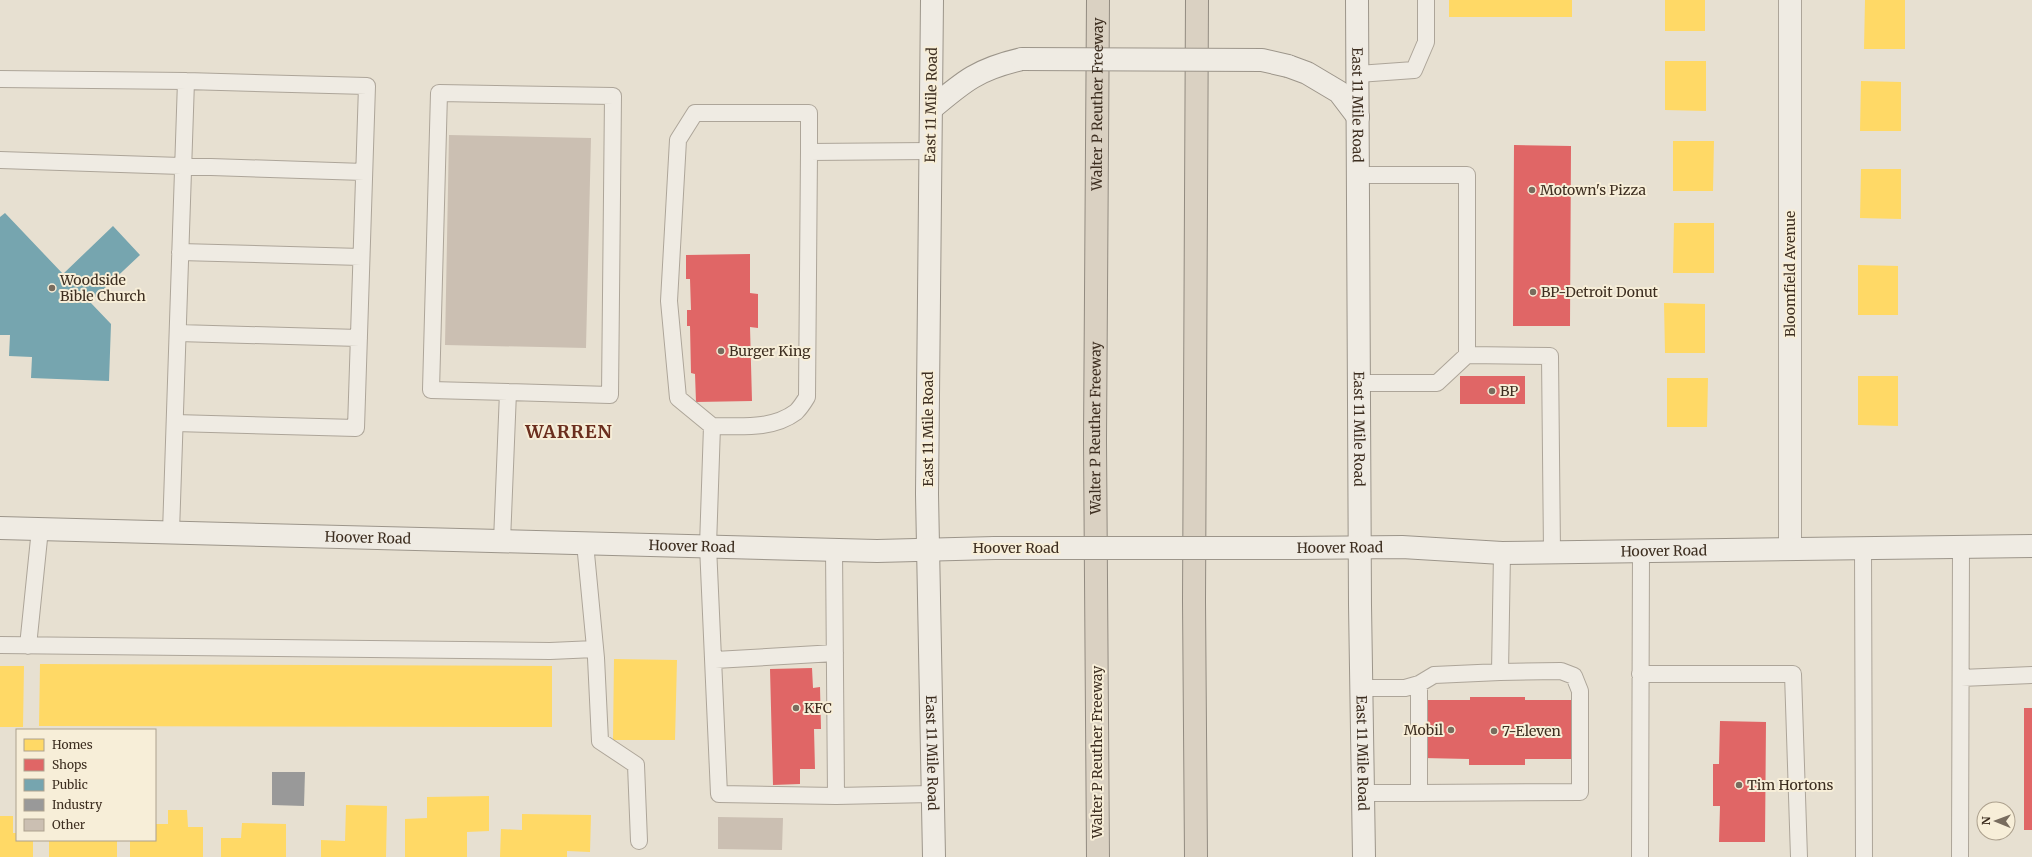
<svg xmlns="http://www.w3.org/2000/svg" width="2032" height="857" font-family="Merriweather,serif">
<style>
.homes{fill:#ffd966}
.shops{fill:#e06666}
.public{fill:#76a5af}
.industry{fill:#999}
.building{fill:#cbbfb2}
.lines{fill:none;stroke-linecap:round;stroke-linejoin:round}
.service-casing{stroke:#ada599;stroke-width:18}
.minor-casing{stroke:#ada599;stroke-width:24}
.secondary-casing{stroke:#9c958a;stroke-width:24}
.motorway-casing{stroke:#928b80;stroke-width:24}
.service{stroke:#efebe3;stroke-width:16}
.minor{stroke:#efebe3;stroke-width:22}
.secondary{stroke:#efebe3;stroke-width:22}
.motorway{stroke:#dad1c2;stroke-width:22}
.secondary-bridge-casing{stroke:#9c958a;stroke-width:24;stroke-linecap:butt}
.secondary-bridge{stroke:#efebe3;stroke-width:22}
.poi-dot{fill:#786c5e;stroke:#f7eed8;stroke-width:1.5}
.labels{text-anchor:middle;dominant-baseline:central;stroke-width:4;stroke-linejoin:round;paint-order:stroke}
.street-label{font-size:14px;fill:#3d2e20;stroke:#f7eed8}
.poi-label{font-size:14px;fill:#3d2e20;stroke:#f7eed8;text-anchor:start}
.district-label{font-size:18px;font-weight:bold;letter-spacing:1px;fill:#6b2e1e;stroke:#f7eed8}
</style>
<rect width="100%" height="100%" fill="#e7e0d1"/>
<path class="homes" d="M1449,0H1572V17H1449Z
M1665,0H1705V31H1665Z
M1865,0H1905V49H1864Z
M1665,61H1706V111L1665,110Z
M1861,81L1901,82V131H1860Z
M1673,141H1714L1713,191H1673Z
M1861,169H1901V219L1860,218Z
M1674,223H1714V273H1673Z
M1858,265L1898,266V315H1858Z
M1664,303L1705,304V353H1665Z
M1858,376H1898V426L1858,425Z
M1667,378H1708L1707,427H1667Z
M614,659L677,660L675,740H613Z
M40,664L552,666V727L39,726Z
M0,666H24L23,727H0Z
M489,796V831L467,832V857H405V819L427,818V797Z
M346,805L387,806L386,857H321V840L345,841Z
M168,810H187L188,827H203V857H130V840H155V824H168Z
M522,814L591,815L590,852L567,851V857H500L501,829L522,830Z
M0,816H13V833H17V840H33V857H0Z
M242,823L286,824V857H221V838H241Z
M49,840H117V857H49Z"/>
<path class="shops" d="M1514,145L1571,146L1570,326H1513Z
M750,254V293L758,294V328L750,327L752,401L696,402L695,374L691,373L690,326H687V310H691L690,279H686V255Z
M1460,376H1525V404H1460Z
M812,668L813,688L820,687L821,729H814L815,769H800V784L773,785L770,669Z
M1470,697H1525V700H1574V759H1525V765H1469V759L1423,758V700H1470Z
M2024,708H2032V830H2024Z
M1720,721L1766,722L1765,842H1719L1720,806H1713V764H1719Z"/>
<path class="public" d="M5,213L63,274L113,226L140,255L90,302L111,324L109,381L31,378L32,357L9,356L10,335H0V217Z"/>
<path class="industry" d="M272,772H305L304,806L272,805Z"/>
<path class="building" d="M449,135L591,138L586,348L445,345Z
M718,817L783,818L782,850L718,849Z"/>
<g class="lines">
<g class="service-casing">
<path id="service" d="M1358,74L1414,70L1426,42V0
M0,79L186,81L367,86L356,428L175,423
M930,151L809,152L807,397C804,402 800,408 796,412C772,430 740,426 712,426L708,546L719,794L836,796L932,794
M0,160L364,172
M1359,175H1467V355L1550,356L1552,552
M180,252L361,257
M178,333L359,338
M1359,383H1437L1467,355
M712,426L678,398L669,301L678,140L695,113H809V152
M171,532L186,81
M502,541L508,392L431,390L439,93L613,96L610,395L508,392
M585,543L596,658L600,741L636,765L639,841
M1863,547L1864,857
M834,549L836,796
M0,645L550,651L595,649
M28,646L40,529
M715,660L835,653
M1640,674H1793L1799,857
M1961,678L2032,675
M1362,688H1405L1419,684
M1363,793H1419V684L1434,675L1500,672L1502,553
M1419,793L1580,792V691L1574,676L1561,671L1500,672
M1640,857L1641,550
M1960,857L1961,546"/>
</g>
<g class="minor-casing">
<path id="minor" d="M1790,0V548"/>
</g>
<g class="secondary-casing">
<g id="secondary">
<path id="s1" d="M932,0L927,494L934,857"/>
<path id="s2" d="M1357,0L1360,605L1364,857"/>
<path d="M1288,66L1307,73L1339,92L1358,117"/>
<path d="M931,109C964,81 978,69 1022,59"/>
<path id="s3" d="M0,528L877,551L995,548"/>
<path id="s4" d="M1294,548L1402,547L1502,553L2032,546"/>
</g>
</g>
<g class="motorway-casing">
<g id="motorway">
<path id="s5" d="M1098,857L1095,441L1098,0"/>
<path d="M1196,857L1194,601L1197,0"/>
</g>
</g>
<use href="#service" class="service"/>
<use href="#minor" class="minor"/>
<use href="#secondary" class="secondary"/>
<use href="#motorway" class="motorway"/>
<g class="secondary-bridge-casing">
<path id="secondary-bridge" d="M1022,59L1262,60L1288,66
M995,548H1294"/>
</g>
<use href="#secondary-bridge" class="secondary-bridge"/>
</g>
<g class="poi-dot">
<circle cx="1532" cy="190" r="4"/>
<circle cx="52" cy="288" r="4"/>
<circle cx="1533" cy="292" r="4"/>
<circle cx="721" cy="351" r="4"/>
<circle cx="1492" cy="391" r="4"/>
<circle cx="796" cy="708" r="4"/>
<circle cx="1451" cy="730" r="4"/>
<circle cx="1494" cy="731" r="4"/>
<circle cx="1739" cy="785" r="4"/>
</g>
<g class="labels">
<g class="street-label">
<text transform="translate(931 105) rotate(-89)">East 11 Mile Road</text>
<text stroke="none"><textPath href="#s5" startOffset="753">Walter P Reuther Freeway</textPath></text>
<text stroke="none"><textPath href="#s2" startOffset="105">East 11 Mile Road</textPath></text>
<text transform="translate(1790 274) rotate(-90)">Bloomfield Avenue</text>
<text transform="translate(928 429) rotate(-90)">East 11 Mile Road</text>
<text stroke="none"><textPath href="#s5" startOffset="429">Walter P Reuther Freeway</textPath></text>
<text stroke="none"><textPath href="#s2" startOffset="429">East 11 Mile Road</textPath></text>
<text stroke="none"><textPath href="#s3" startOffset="368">Hoover Road</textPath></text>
<text stroke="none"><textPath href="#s3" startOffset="692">Hoover Road</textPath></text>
<text x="1016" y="548">Hoover Road</text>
<text stroke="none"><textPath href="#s4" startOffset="46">Hoover Road</textPath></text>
<text stroke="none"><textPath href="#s4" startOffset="370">Hoover Road</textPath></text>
<text stroke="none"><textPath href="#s1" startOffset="753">East 11 Mile Road</textPath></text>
<text transform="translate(1097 752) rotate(-90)">Walter P Reuther Freeway</text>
<text stroke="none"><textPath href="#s2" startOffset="753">East 11 Mile Road</textPath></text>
</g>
<g class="poi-label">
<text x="1540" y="190">Motown's Pizza</text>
<text x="60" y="280">Woodside<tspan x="60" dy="16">Bible Church</tspan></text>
<text x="1541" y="292">BP-Detroit Donut</text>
<text x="729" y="351">Burger King</text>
<text x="1500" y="391">BP</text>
<text x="804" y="708">KFC</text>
<text x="1443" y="730" text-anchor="end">Mobil</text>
<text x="1502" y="731">7-Eleven</text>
<text x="1747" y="785">Tim Hortons</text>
</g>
<g class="district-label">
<text x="569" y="431">WARREN</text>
</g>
</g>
<rect x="16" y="729" width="140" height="112" fill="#f7eed8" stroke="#ada18e"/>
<rect x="24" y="739" width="20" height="12" fill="#ffd966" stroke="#ada18e"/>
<text x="52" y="749" font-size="12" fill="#3d2e20">Homes</text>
<rect x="24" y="759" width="20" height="12" fill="#e06666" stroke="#ada18e"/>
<text x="52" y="769" font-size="12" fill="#3d2e20">Shops</text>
<rect x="24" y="779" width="20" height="12" fill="#76a5af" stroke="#ada18e"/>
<text x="52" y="789" font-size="12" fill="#3d2e20">Public</text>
<rect x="24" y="799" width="20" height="12" fill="#999999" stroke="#ada18e"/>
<text x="52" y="809" font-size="12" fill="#3d2e20">Industry</text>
<rect x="24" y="819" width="20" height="12" fill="#cbbfb2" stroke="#ada18e"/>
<text x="52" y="829" font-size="12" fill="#3d2e20">Other</text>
<g transform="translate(1996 821) rotate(271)"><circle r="19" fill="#f7eed8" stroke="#ada18e"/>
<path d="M0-3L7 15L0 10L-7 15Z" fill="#786c5e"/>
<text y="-6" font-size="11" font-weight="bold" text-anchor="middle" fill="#3d2e20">N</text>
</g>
</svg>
